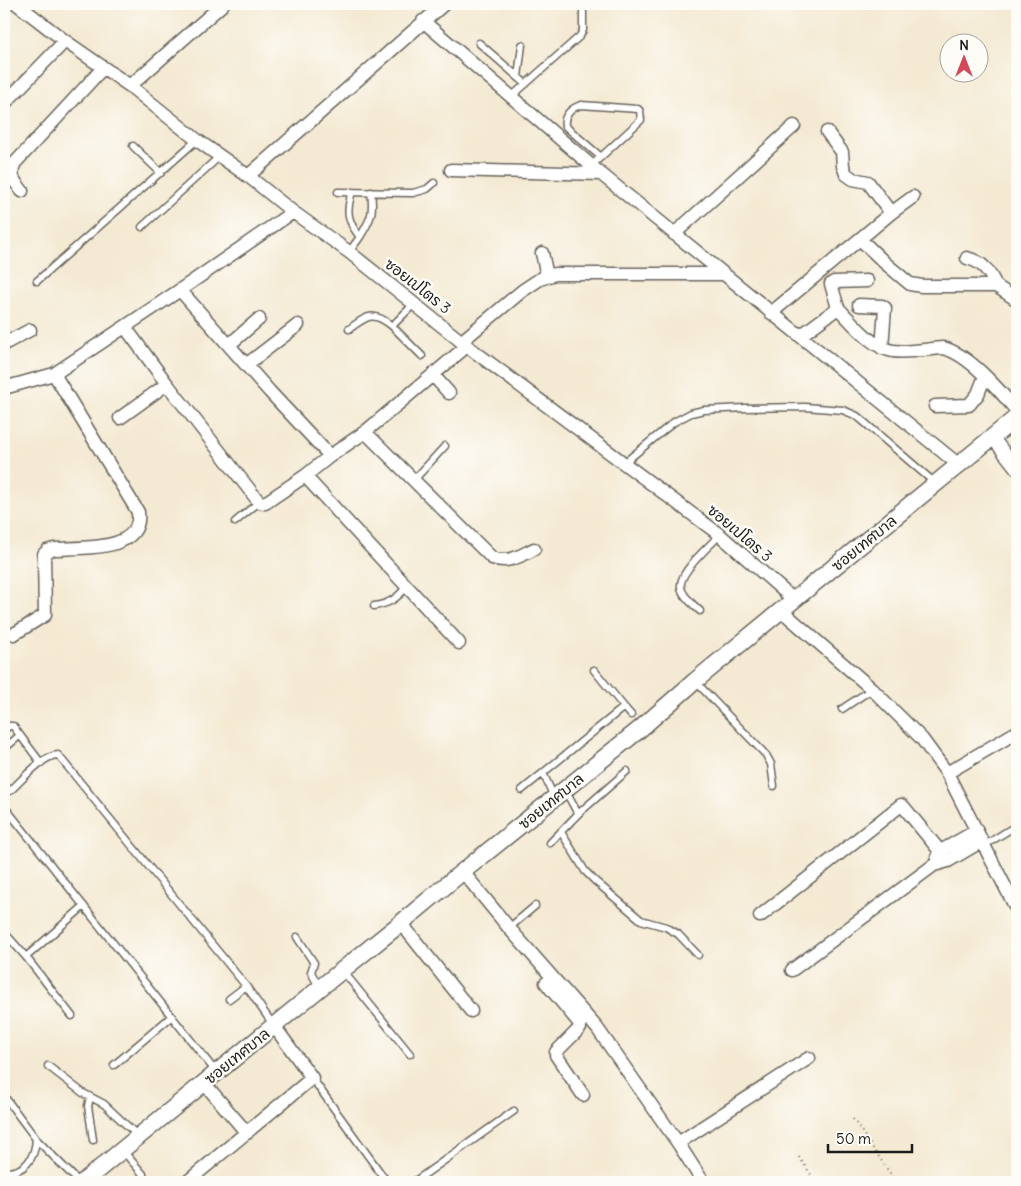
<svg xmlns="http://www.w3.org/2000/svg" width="1021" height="1186" font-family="Delius,'Playpen Sans Thai',sans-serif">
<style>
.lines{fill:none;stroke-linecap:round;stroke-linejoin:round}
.service-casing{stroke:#68645c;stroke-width:9}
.minor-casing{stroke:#68645c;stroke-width:15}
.tertiary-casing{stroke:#68645c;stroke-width:19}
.path{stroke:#68645c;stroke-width:2;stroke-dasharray:1 4;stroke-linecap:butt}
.service{stroke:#fff;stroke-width:6}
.minor{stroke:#fff;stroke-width:12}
.tertiary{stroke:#fff;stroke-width:16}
.labels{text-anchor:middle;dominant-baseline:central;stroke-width:5;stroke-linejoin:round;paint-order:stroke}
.street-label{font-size:15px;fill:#1c1c1c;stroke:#fdfcf7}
</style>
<rect width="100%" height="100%" fill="#fdfcf7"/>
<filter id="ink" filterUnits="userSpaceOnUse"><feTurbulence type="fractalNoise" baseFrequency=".02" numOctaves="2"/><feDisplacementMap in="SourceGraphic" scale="10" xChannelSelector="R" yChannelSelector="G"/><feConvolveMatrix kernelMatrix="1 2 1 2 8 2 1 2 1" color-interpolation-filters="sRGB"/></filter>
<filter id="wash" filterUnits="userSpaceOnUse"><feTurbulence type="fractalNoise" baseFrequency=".0096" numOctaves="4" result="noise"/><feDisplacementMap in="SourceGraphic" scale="20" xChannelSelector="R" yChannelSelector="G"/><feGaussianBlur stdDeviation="1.12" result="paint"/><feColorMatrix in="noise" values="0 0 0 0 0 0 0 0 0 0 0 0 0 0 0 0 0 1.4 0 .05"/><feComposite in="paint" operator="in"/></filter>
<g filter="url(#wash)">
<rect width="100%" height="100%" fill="#f4e9d2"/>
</g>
<g filter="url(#ink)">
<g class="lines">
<g class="service-casing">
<path id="service" d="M479,43L526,84
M518,77L522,45
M511,97L580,36L583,30V12
M133,146L161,173
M591,166L641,120L640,111L638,109L581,105C571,108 563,116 565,126L601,157
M338,192L413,193L427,189L434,183
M142,227L220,156
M360,237C371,219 374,213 371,192
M349,252L360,237C347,221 346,211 352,192
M37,281L197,140
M392,326L422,356
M349,329C367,316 373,310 392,326L414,304
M624,463L674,422L691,413L704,410L746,408L805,407L843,410L857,416L935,483
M413,481L445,446
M235,522L259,502
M374,606C389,604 398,598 407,586
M700,611C694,605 682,596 681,587C678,573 710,545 720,535
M594,670L624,707
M696,682L766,755L771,764L774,786
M842,709L872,689
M4,730L9,726H13L41,763
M4,749L19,736
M543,773L554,797
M522,790L624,707L631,715
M4,791H10C21,781 43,755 58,755L246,986L274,1026
M4,806L216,1072
M578,814L627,771
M561,832L585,871L595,881L641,920L666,927L678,934L698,955
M550,843L578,814L565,790
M985,845L1017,825
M509,928L535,906
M4,932L26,957L84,906
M297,937L314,963L311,972L319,987
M26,957L72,1016
M343,971L410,1054
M229,999L246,986
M114,1065L172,1016
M48,1066L83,1093L104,1104L138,1136
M312,1078L387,1182
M4,1096L36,1139L79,1182
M90,1097L88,1106L93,1140
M123,1151L143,1174V1182
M4,1172C25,1173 35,1158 36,1139
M414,1182L514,1111"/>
</g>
<g class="minor-casing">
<path id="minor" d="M17,4L65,41L130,86L197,140L248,176L293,212L349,252L467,346L720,535L794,600
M423,21L601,174L959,465
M130,86L223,4
M4,104L65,41
M451,170L601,174
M248,176L444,4
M22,191C14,180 10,178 14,164L103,68
M891,213L913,197
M674,234L794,126
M860,239L885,263L910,284L922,286H996L1017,300
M542,253L547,276
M967,258C983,262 989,271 996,286
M180,290L270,392L330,456
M859,305L882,306L885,308L882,348
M838,308C852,322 872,348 893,351C909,353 927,349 943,348C969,354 1000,391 1017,411
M771,313L891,213L868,182L853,179L846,174L843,166L842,152L827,132
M125,327L167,384L259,502L265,503L305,476L330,456L365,432L467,346
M800,336L838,308L831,284L834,282L867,281
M462,341L522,291L540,279L555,274H723
M4,344L30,330
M229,345L259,319
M246,365L298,325
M433,375L449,393
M4,388L54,374L180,290L293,212
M935,406L969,405L978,394L985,376
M120,418L167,384
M1008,424L1017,437
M365,432L492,558C508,564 520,556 534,549
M992,437L1017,469
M305,476L459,643
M782,611L872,689L922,739L947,773L1017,910
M14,634L45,615L44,554L47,551L54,549C80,547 143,553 138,512L54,374
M947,773L1017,732
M937,858L939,852L976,831
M463,872L509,928L597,1028L678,1143L703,1182
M760,916L901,805L903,806L948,861
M401,923L471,1011
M792,970L934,865L948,861L982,841
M546,983L580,1024V1028L556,1052V1055L583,1095
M204,1083L247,1133
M678,1143L809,1058
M187,1182L312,1078L274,1026"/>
</g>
<g class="tertiary-casing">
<path id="tertiary" d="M83,1182L320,988L401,923L456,877L640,729L695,681L1017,417"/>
</g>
<path class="path" d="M853,1119L896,1182
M799,1157L816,1182"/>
<use href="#service" class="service"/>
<use href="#minor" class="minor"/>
<use href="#tertiary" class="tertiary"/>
</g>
</g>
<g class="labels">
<g class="street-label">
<text transform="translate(418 286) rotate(38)">ซอยเปโตร 3</text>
<text transform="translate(740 533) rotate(40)">ซอยเปโตร 3</text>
<text transform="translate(864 543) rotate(-39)">ซอยเทศบาล</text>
<text transform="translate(551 801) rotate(-39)">ซอยเทศบาล</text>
<text transform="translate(237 1056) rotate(-39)">ซอยเทศบาล</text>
</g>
</g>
<rect width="1021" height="1186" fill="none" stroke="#fdfcf7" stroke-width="20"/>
<g transform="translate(964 58)"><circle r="24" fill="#fdfcf7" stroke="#a3a29f"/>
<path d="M0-4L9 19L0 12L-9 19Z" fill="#d1495b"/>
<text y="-8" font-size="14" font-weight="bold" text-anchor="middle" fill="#1c1c1c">N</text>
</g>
<path d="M828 1144v8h84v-8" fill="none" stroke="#1c1c1c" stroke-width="2.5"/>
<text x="836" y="1144" font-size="15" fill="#1c1c1c" stroke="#fdfcf7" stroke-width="4" paint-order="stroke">50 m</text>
</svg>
